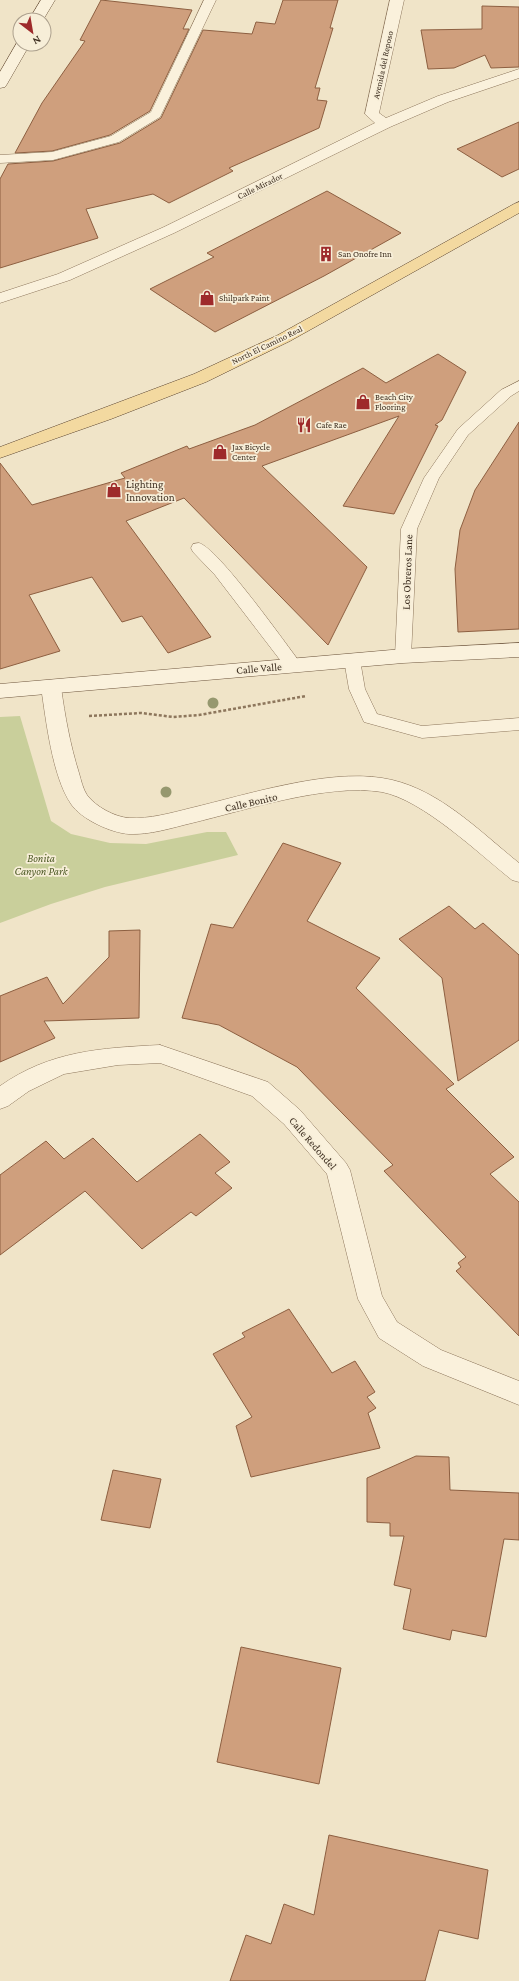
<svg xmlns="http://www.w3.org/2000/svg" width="519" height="1981" font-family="'Crimson Pro',serif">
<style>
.green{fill:#c9cf9b}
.building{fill:#cf9f7d;stroke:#8d5f41}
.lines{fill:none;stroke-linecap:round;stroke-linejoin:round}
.lane-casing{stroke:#8d765c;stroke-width:1}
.street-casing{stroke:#8d765c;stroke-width:1}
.secondary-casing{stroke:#6f573f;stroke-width:1}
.primary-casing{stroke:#5b4430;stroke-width:1}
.path{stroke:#8d765c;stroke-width:2.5;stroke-dasharray:3 2;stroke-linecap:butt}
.lane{fill:#faf1dc;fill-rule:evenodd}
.street{fill:#faf1dc;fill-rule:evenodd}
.secondary{fill:#faf1dc;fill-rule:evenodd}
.primary{fill:#f3d9a0;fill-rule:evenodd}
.tree{fill:#96986f}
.labels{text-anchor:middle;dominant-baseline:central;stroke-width:3.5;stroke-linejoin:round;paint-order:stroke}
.far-street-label{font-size:9px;fill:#3d2e20;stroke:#f7eed8}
.far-poi-label{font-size:9px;fill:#3d2e20;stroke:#f7eed8;text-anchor:start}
.poi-label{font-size:11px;fill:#3d2e20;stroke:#f7eed8;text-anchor:start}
.street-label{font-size:11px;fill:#3d2e20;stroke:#f7eed8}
.park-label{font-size:11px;font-style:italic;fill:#4d5a26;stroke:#f7eed8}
</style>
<rect width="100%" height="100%" fill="#f0e4c8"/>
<path class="green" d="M20,716L51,821L71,834L110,843L146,844L207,832H226L238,855L105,887L51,904L0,923V717Z"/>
<path class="building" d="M101,0L192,10L183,29H189L150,111L110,135L52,151L15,153L42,103L85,41L80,40Z
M283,0H338L330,28H333L315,88H320L317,100L327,101L319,128L229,168L233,171L169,203L153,194L86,209L98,238L0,268V179L8,164L53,161L120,143L161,118L203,30L252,34L256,22L275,24Z
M482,6L519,7V67L491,68L485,55L454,68L428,69L421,30L482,29Z
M519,122V169L502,177L457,149Z
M327,191L401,233L324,276L215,332L150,289L214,257L207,253Z
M438,354L466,372L442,420L435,425L438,426L394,514L343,506L399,416L262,466L367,567L328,645L184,498L126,521L211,637L168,653L142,616L122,622L92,577L29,595L60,651L0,669V463L32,505L125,478L121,473L187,446L189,449L255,425L363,368L386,383Z
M519,422V629L458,632L455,569L460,530L475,490Z
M283,843L341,863L307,921L380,958L356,988L454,1084L446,1089L514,1157L490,1174L519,1202V1336L456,1271L461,1267L458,1263L466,1257L384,1171L393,1165L297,1067L219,1025L182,1018L211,924L233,928Z
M449,906L475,929L483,923L519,955V1040L458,1081L442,978L399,939Z
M140,930L139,1018L44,1021L55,1038L0,1062V996L47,977L63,1004L109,957V931Z
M200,1134L230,1162L215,1173L232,1188L196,1216L191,1212L142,1249L85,1191L0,1255V1175L46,1141L64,1159L93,1138L137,1182Z
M289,1309L332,1373L355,1361L375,1392L367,1397L376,1408L368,1413L380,1448L251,1477L236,1426L252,1417L213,1354L245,1337L242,1333Z
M416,1456L449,1457L450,1490L519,1493V1540L504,1539L486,1637L452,1630L450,1640L403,1629L411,1589L394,1585L404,1536H390V1523L367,1522V1478Z
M113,1470L161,1479L150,1528L101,1520Z
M241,1647L341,1668L319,1784L217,1762Z
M329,1835L488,1870L478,1939L439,1930L425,1981H230L246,1935L271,1944L284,1904L314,1915Z"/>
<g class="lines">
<g class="lane-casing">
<path id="lane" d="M204,0H216L160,117L119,142L53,160L0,163V155L52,152L111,136L151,112Z
M519,381V391L511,396L468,435L439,478L417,529L411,656L409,660L403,662L397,660L395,656L401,529L424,478L458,429L501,390Z
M199,543C218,548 283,640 299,661L301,665L299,669L293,671L287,669L215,575L193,552L191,548L193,544Z
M352,654L358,656L360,660L365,689L377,714L422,726L519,718V730L422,738L364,722L349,689L344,660L346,656Z"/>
</g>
<g class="street-casing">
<path id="street" d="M390,0H404L379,113L386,118L438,96L519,69V78L448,102L390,127L174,233L70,280L0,303V293L58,274L164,227L375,123L365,114Z
M51,680L58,682L61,687C65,716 70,744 79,773C81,780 83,789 87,795C96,807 115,817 129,818C150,819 171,813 191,808C246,795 326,769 382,778C436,786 478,830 519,863V882L512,880C478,853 423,800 382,792C328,783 246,810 192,823C171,828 150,835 129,834C111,833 81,819 71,804C52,776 46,720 41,687L44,682Z
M160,1045L268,1082L300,1110L346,1163L350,1170L382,1296L397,1322L441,1350L519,1381V1405L423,1366L379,1338L358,1299L327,1174L284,1124L252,1096L160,1063L118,1065L64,1074L29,1091L8,1106L0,1109V1086C50,1051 100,1048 160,1045Z"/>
</g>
<g class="secondary-casing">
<path id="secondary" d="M41,0H55L43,20H29Z
M18,41H20V44H30L7,84L5,87L0,88V72Z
M519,643V657L403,663L0,698V684L403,649Z"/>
</g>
<g class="primary-casing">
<path id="primary" d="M519,202V213L290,341L206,382L111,419L0,458V447L194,374L278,335L514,204Z"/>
</g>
<path class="path" d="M89,716L141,713L173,717L199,715L306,696"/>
<use href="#lane" class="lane"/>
<use href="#street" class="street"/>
<use href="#secondary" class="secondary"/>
<use href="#primary" class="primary"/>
</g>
<g class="tree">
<circle cx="213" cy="703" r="5.5"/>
<circle cx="166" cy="792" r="5.5"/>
</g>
<defs>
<g id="building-bare" transform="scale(1.2)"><path d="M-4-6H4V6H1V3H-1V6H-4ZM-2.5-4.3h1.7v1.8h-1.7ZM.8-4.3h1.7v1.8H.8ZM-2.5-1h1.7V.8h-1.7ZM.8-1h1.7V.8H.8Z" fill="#9e2a2b" stroke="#f7eed8" stroke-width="2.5" paint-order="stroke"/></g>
<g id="shop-bare" transform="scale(1.2)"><path d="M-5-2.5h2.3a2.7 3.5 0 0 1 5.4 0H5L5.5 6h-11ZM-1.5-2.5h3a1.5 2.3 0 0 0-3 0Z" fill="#9e2a2b" stroke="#f7eed8" stroke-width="2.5" paint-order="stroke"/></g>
<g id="restaurant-bare" transform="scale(1.2)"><path d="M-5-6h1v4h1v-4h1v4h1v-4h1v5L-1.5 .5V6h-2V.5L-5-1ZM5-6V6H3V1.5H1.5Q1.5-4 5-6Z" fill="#9e2a2b" stroke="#f7eed8" stroke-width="2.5" paint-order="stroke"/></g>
</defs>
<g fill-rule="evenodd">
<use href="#building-bare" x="326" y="254"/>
<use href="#shop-bare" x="207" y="298"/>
<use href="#shop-bare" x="363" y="402"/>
<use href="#restaurant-bare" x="304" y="425"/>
<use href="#shop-bare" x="220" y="452"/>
<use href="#shop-bare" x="114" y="490"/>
</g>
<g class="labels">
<g class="far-street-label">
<text transform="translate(383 65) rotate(-78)">Avenida del Reposo</text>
<text transform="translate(260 186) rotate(-26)">Calle Mirador</text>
<text transform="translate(267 345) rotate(-26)">North El Camino Real</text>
</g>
<g class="far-poi-label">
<text x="338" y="254">San Onofre Inn</text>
<text x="219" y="298">Shilpark Paint</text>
<text x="375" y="397">Beach City<tspan x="375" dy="10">Flooring</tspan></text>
<text x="316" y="425">Cafe Rae</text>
<text x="232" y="447">Jax Bicycle<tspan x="232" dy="10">Center</tspan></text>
</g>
<g class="poi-label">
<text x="126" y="484">Lighting<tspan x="126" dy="13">Innovation</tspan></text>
</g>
<g class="street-label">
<text transform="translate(407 572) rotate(-88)">Los Obreros Lane</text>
<text transform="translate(259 668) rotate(-5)">Calle Valle</text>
<text transform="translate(251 802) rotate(-13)">Calle Bonito</text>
<text transform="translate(313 1143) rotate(49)">Calle Redondel</text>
</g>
<g class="park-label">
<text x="41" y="858">Bonita<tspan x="41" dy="13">Canyon Park</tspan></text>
</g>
</g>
<g transform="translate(32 32) rotate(149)"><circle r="19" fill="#f7eed8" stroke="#ada18e"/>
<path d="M0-3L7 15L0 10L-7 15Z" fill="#9e2a2b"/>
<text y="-6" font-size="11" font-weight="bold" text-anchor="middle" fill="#3d2e20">N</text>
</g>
</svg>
